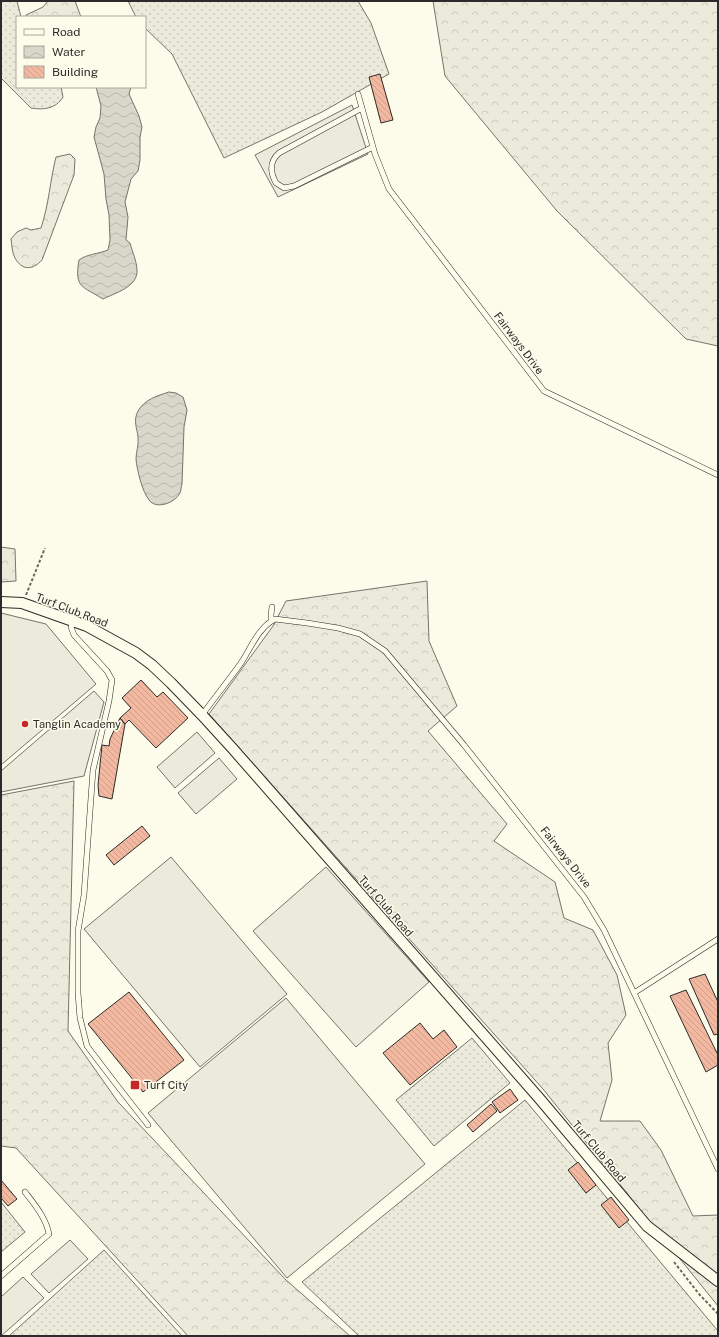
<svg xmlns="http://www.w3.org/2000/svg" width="719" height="1337" font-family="'Public Sans',sans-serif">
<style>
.grass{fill:url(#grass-dots);stroke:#74746e}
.forest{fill:url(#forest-crowns);stroke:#74746e}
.pitch{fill:#ecebdb;stroke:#74746e}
.parking{fill:#eceadb;stroke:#74746e}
.water{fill:url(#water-waves);stroke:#74746e}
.building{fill:url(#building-back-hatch);stroke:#2b2b2b}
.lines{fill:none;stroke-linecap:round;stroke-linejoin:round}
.lane-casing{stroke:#2b2b2b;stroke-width:6}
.street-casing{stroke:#2b2b2b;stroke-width:12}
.path{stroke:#6a6964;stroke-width:2;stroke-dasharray:3 2;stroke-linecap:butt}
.lane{stroke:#fdfbea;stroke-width:5}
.street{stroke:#fdfbea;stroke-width:10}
.poi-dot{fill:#c62828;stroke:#fdfbea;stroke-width:1.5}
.labels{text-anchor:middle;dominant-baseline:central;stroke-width:3;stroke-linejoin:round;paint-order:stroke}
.street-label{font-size:11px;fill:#2b2b2b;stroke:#fdfbea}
.poi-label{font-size:11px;fill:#2b2b2b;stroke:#fdfbea;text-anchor:start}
</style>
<defs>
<pattern id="grass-dots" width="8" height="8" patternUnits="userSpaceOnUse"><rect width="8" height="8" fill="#ecebdb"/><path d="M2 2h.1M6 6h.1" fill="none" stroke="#cbcabc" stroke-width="1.8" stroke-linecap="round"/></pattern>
<pattern id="forest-crowns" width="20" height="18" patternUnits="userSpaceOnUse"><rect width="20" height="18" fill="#ecebdb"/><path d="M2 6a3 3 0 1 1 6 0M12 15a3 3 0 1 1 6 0" fill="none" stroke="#cbcabc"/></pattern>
<pattern id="water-waves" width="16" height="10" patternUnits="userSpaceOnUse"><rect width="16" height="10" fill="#d8d7c9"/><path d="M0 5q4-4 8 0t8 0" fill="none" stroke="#bab9ad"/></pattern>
<pattern id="building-back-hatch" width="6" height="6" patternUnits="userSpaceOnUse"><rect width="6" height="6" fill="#f2b8a0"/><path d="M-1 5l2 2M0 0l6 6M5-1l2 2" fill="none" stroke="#d09e8a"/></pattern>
</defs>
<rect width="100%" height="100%" fill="#fdfbea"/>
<path class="grass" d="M1,1H17L21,17H17V87H61L63,97C56,109 43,110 31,108L1,78Z
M128,1H358L371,23L389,74L322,112L224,158L172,54L145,28V17H136Z
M472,1038L510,1083L434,1146L396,1100Z
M525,1100L718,1331V1336H359L302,1282Z
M1,1202L25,1232L1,1252Z
M104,1250L182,1336H9Z"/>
<path class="forest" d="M48,1H75L81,17H26V15L43,7Z
M433,1H718V346L686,339L557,211L445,76Z
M70,154L75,159L74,175L42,260C33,270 22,271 15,258C12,253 12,245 11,239L17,232L26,228L31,230L41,228C49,204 50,181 56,157Z
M1,547L15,549L16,581L1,582Z
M427,581L429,641L457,706L428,731L507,824L494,841L555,882L564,918L593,930L617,975L626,1015L608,1043L612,1080L600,1121H640L661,1150L693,1216L718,1215V1306L543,1089L209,714L273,626L286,601Z
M74,781L68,1031L118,1102L286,1280L350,1336H188L16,1148L1,1146V795Z"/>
<path class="pitch" d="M1,613L46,624L96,684L1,765Z
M197,732L215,753L175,788L157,767Z
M219,758L237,779L196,814L178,793Z
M171,857L287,994L200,1067L84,929Z
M326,867L429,982L356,1047L253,931Z
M286,998L425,1164L287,1278L148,1113Z
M70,1240L88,1259L49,1293L31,1274Z
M23,1277L44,1298L1,1336V1297Z"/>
<path class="parking" d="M352,105L368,154L278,197L255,155Z
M94,691L104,702L84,776L1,792V771Z"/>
<path class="water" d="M96,87H131L129,94L139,116L142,127L140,137V160L138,171L131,179L125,202L128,217L126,240L130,243C132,251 137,262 137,270C138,287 115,293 103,299C83,286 74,289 79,260C87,254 98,254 108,250L110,240L109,215L106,199L104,174L94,137L96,127L100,118L101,106Z
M169,392L176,393L183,397L187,410L184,427L182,484C181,487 181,491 180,493C175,503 156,510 149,500C142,491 137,470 136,459C136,452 139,445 138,437C137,428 133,421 138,411C145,399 157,396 169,392Z"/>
<path class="building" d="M380,74L393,120L381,123L369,77Z
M141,680L157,697L163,692L188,718L156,748L129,720L125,724L120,718L131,708L122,698Z
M120,718L125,724L112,799L99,796L98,785L102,745L109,746L110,739Z
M142,826L150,836L114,865L106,855Z
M705,974L718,1002V1034L714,1035L689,979Z
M686,990L718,1055V1065L706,1072L670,996Z
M129,992L184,1060L143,1092L88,1024Z
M420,1023L433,1039L444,1030L457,1047L410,1085L383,1053Z
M510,1089L518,1100L500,1113L492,1102Z
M491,1104L497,1111L473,1132L467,1125Z
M578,1162L596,1185L586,1193L568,1170Z
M1,1180L17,1199L8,1206L1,1198Z
M611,1197L629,1220L619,1228L601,1205Z"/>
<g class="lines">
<g class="lane-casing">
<path id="lane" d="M358,94L375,154L389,189L544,391L718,475
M362,108L279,153C269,162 270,172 276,183L284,188L294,186L373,147
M271,621V615L272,607
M74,622L71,627L74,635L107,671L112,680L109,701L93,770L84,895L78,931V993L80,1018L87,1046L116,1084L148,1125
M202,715C215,697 229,680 241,663C251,648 258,628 275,619L307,623L338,628L360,634L385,651L464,745L584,897L604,930L718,1169
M634,993L718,939
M1,1276L49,1234C46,1218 35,1205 25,1192"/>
</g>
<g class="street-casing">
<path id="street" d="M1,602L22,603L87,626L136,653L152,665L171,683L202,715L233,749L539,1098L647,1226L718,1281"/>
</g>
<path class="path" d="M26,595L45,548
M674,1262L699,1294L718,1314"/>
<use href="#lane" class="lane"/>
<use href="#street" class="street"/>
</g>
<g class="poi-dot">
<circle cx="25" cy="724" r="4"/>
<rect x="130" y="1080" width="10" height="10" rx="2"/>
</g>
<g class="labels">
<g class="street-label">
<text transform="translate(519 343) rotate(53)">Fairways Drive</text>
<text transform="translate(72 610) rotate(21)">Turf Club Road</text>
<text transform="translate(566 857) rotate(52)">Fairways Drive</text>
<text transform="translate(386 906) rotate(49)">Turf Club Road</text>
<text transform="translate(599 1151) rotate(50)">Turf Club Road</text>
</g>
<g class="poi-label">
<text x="33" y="724">Tanglin Academy</text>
<text x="144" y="1085">Turf City</text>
</g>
</g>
<rect width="719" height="1337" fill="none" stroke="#2b2b2b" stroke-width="4"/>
<rect x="16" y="16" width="130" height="72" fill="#fdfbea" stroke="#a9a89e"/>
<rect x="24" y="29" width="20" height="6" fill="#fdfbea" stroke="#a9a89e"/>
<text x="52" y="36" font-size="12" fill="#2b2b2b">Road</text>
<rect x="24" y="46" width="20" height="12" fill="url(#water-waves)" stroke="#a9a89e"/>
<text x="52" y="56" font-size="12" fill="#2b2b2b">Water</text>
<rect x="24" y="66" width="20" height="12" fill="url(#building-back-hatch)" stroke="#a9a89e"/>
<text x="52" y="76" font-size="12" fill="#2b2b2b">Building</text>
</svg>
